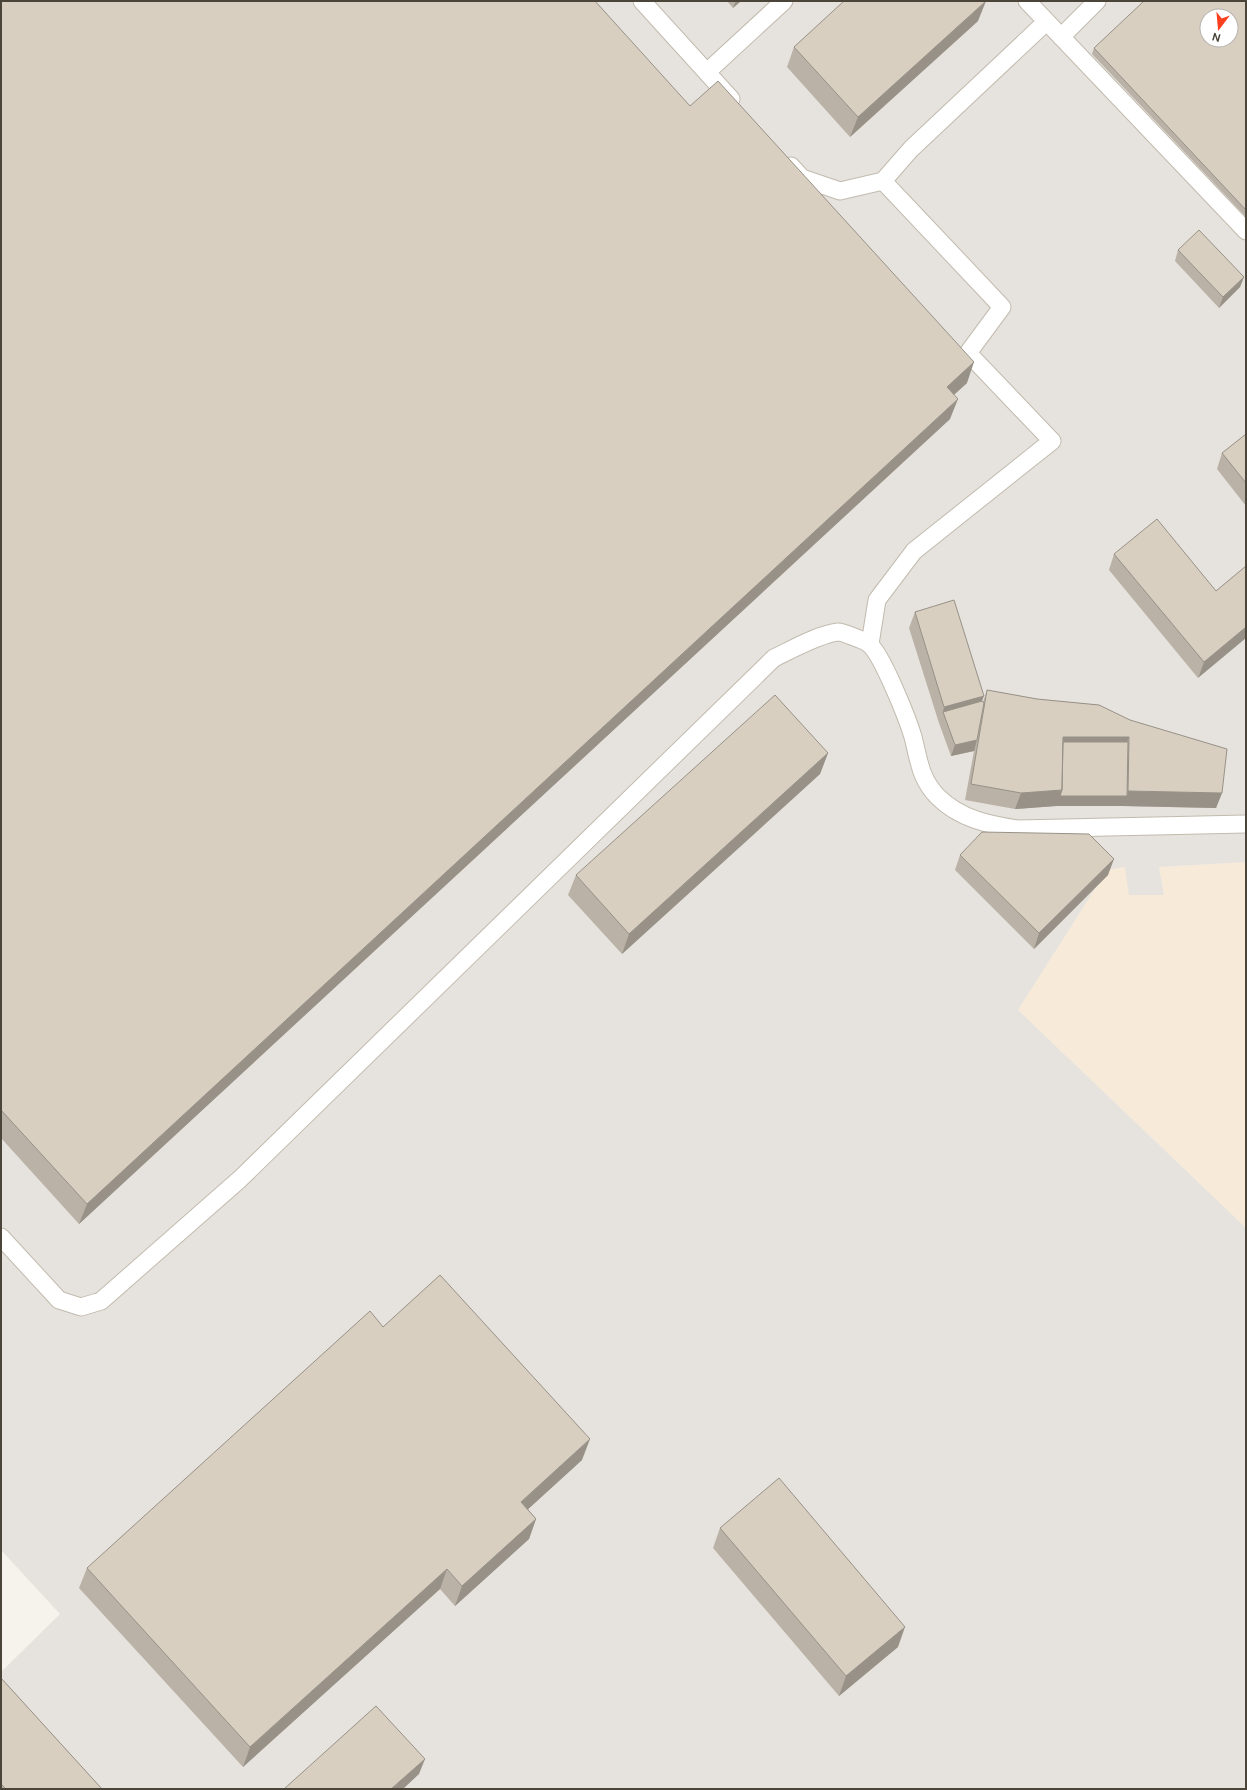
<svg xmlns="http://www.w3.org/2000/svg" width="1247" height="1790" font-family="'DM Sans',sans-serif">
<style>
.commercial{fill:#f7ead8}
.industrial{fill:#e6e2dd;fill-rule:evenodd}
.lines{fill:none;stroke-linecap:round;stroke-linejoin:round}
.service-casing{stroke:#c2bbae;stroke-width:19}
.service{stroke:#fff;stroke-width:17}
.wall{fill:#bab2a6}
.shaded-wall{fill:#979187}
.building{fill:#d8cfc1;stroke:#979187;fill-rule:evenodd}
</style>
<rect width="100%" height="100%" fill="#f6f3ec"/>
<path class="commercial" d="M1246,862V1228L1018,1010L1107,870L1125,867L1164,895L1159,867Z"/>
<path class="industrial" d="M1,1H1246V862L1159,867L1164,895H1129L1125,867L1107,870L1018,1010L1246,1228V1789H1V1672L60,1614L1,1550ZM1207,16H1231V40H1207Z"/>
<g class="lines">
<g class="service-casing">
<path id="service" d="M642,1L731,99
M1027,1L1246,231
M1061,37L1097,1
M707,72L784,1
M791,166L802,178L840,191L883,181L911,149L1046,22
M870,644L877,600L914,551L1052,441L968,353L1002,307L883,181
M1,1237L59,1300L81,1307L101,1301L240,1179L774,658C791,650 819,634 838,632C842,632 866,641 869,644C882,654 908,720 913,737C919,760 920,779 938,797C960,819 990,825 1018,829L1246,824"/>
</g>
<use href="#service" class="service"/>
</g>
<path class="wall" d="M1,1L690,106L967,383L954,395L950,419L79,1224L1,1138Z
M727,1H741L733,8Z
M1246,1V217L1092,54L1094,48Z
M978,21L850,137L787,67L794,47Z
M1178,250L1244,277L1240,287L1219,308L1175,261Z
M1246,434V506L1217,469L1222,453Z
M1114,554L1216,591L1246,566L1198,678L1109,570Z
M915,612L983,702L987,690L1037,699L1099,705L1222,793L1216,808L1123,806H1056L1015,809L965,800L974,751L951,756L939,723L909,628Z
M828,753L820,774L622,954L568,895L576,875Z
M960,855L1108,875L1034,949L955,870Z
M383,1327L582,1460L528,1509L536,1519L529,1539L455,1606L440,1589L243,1767L79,1588L87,1568Z
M720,1528L898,1647L839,1696L713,1548Z
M1,1678L102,1789H1Z"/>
<path class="shaded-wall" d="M736,1H741L733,8Z
M986,1L978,21L850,137L858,117Z
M1244,277L1240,287L1219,308L1223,297Z
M974,362L967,383L939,408L947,387Z
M958,399L950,419L79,1224L87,1204Z
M1246,627V638L1198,678L1204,662Z
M984,696L978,711L943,712L944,707Z
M1063,737H1129L1124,752L1062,742Z
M977,740L974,751L951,756L955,745Z
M828,753L820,774L622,954L629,934Z
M1062,790L1127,796L1128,791L1222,793L1216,808L1123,806H1056L1015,809L1021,793Z
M1114,859L1108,875L1034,949L1039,933Z
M590,1439L582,1460L514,1522L521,1502Z
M536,1519L529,1539L455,1606L462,1586Z
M447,1569L440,1589L243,1767L250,1747Z
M905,1627L898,1647L839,1696L846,1676Z
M425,1759L419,1774L403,1789H391Z"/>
<path class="building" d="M1,1H595L690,106L718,81L974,362L947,387L958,399L87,1204L1,1110Z
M844,1H986L858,117L794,47Z
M1144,1H1246V210L1094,48ZM1207,16H1231V40H1207Z
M1199,230L1244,277L1223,297L1178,250Z
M1246,434V483L1222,453Z
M1157,519L1216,591L1246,566V627L1204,662L1114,554Z
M954,600L984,696L944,707L915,612Z
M987,690L1037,699L1099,705L1130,720L1227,749L1222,793L1128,791L1129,737H1063L1062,790L1021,793L971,784Z
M775,695L828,753L629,934L576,875Z
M982,701L984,703L977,740L955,745L943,712Z
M1063,742H1128L1127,796H1060L1062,790Z
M982,832L1089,834L1114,859L1039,933L960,855Z
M440,1275L590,1439L521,1502L536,1519L462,1586L447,1569L250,1747L87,1568L370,1311L383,1327Z
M779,1478L905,1627L846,1676L720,1528Z
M1,1678L102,1789H6L1,1784Z
M376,1706L425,1759L391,1789H284Z"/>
<rect width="1247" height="1790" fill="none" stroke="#4b4439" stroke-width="4"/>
<g transform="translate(1219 28) rotate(196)"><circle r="19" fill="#ffffff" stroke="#b7b4b0"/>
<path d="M0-3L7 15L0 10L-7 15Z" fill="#fc3f1d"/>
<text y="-6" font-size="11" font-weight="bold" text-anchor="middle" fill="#4b4439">N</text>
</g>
</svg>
